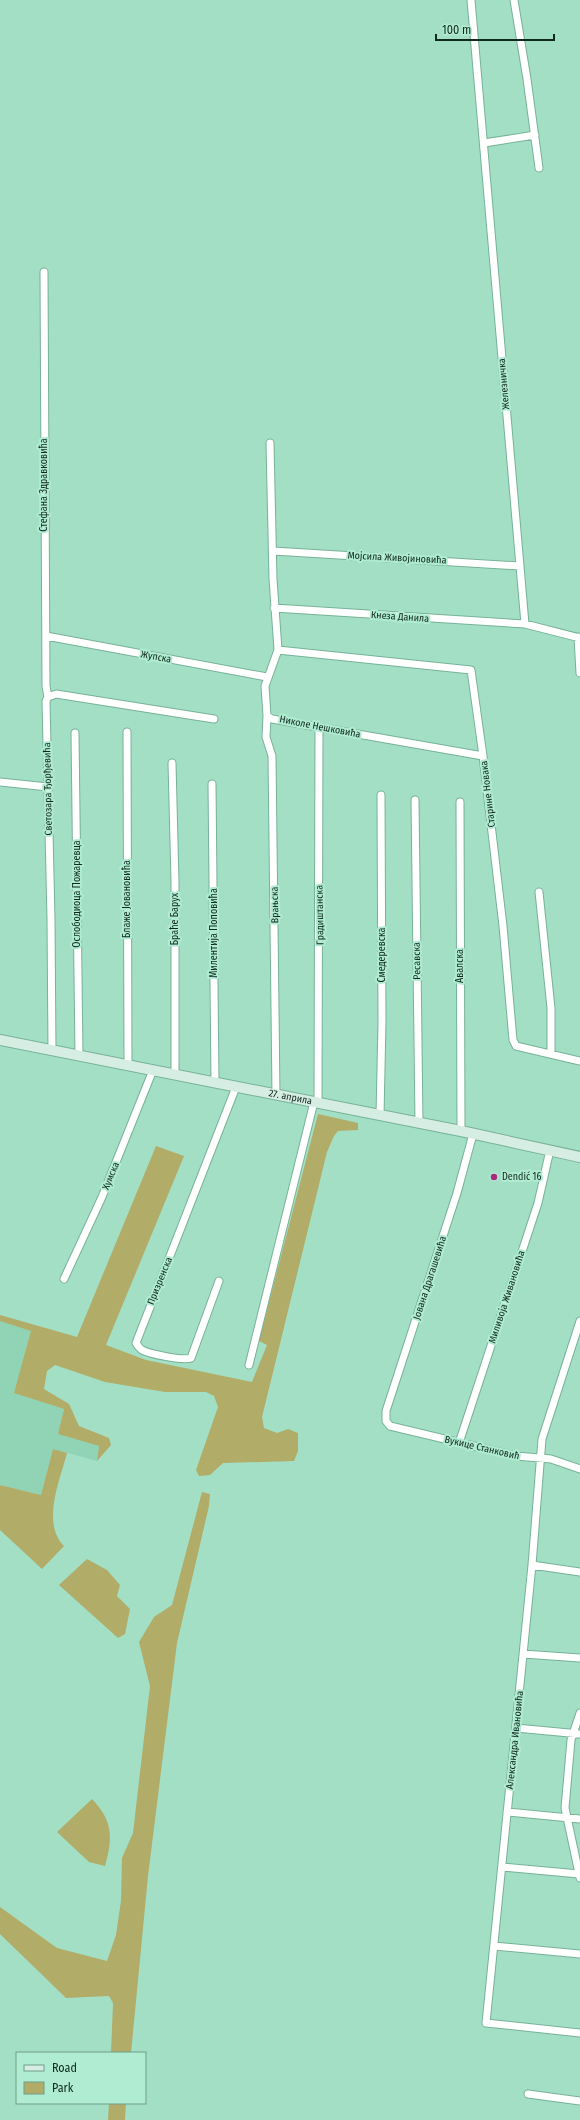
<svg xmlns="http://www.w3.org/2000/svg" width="580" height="2120" font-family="'Fira Sans Condensed',sans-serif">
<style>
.built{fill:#90d3b5}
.green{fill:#b1ac68}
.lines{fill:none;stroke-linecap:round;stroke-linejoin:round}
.street-casing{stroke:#77b298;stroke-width:9}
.secondary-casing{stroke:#77b298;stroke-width:12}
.street{stroke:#fff;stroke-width:7}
.secondary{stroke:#d6ede3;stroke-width:10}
.poi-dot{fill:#a82b7e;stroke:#b0ecd1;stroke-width:1.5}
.labels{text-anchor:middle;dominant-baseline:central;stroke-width:4;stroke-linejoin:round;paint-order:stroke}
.street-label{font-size:10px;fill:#10281e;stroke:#b0ecd1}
.poi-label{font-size:10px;fill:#10281e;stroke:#b0ecd1;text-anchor:start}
</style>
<rect width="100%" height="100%" fill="#a3dfc4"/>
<path class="built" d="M0,1321L32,1331L14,1393L64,1409L58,1434L99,1446L97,1461L53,1449L41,1495L0,1485Z"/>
<path class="green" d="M318,1114L358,1123V1130L338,1131L334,1136L327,1152L262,1417L264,1428L277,1433L288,1429L298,1433V1451L294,1461L223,1463L210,1475L199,1476L196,1470L218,1407L214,1396L206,1392H165L105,1382L55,1365L47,1371L44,1389L69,1404L79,1426L109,1438L111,1445L97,1461L99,1446L58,1434L64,1409L14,1393L31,1331L0,1321V1315L77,1337L156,1146L184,1156L106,1345L146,1360L252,1382L267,1345L259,1341Z
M53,1449L67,1453C60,1480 41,1523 64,1546L42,1569L0,1530V1485L41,1495Z
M202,1492L210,1494L209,1506L177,1643L148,1876L131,2053H111L113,2003L109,1996L66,1998L0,1934V1907L57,1948L107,1961L116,1935L121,1901L122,1858L133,1833L150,1686L139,1642L154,1617L172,1605Z
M87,1559L107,1570L120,1585L117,1596L130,1609L125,1634L118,1638L59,1585Z
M92,1799C113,1821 113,1837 105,1866L89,1862L57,1832Z
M109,2103H126L125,2120H108Z"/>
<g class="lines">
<g class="street-casing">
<path id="street" d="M471,0L525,624
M514,0L527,79L539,168
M484,143L535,135
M44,272L46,686L48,697
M270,443L273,579L278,650L265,686L267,716L272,719L483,756
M273,551L520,566
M274,608L525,624L580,638
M46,636L267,677
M578,637L580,673
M278,650L471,670L483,756L503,926L513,1040L516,1046L580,1061
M267,716L266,737L272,756L276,1095
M127,732L128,1066
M75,733L79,1056
M172,763L175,882V1075
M0,782L48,787
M212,784L215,1083
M415,800L419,1123
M460,802L461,1131
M539,892L551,1008V1054
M52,1051L51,919L46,701L48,697L56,694L214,719
M318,1103L319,727
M380,1115L382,1022L381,795
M473,1134L457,1193L386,1411V1421L390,1426L516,1456L551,1459L580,1469
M64,1279L102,1197L153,1070
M219,1281L191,1358C184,1361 149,1354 142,1350C139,1348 138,1346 136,1343L236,1087
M580,1321L542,1439L532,1565L486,2023L580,2033
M249,1365L314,1102
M459,1443L538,1203L550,1150
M532,1565L580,1572
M523,1654L580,1658
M580,1713L571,1740L565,1808L580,1878
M516,1728L580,1734
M507,1812L580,1819
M502,1867L579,1874
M494,1946L580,1954
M528,2094L580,2101"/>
</g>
<g class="secondary-casing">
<g id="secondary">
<path id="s1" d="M0,1040L461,1131L580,1157"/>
</g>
</g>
<use href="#street" class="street"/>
<use href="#secondary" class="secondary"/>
</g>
<circle class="poi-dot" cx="494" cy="1177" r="4"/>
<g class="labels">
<g class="street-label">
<text transform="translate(504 384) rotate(-95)">Железничка</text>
<text transform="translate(44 485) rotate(-90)">Стефана Здравковића</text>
<text transform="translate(397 558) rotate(3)">Мојсила Живојиновића</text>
<text transform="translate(400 617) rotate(4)">Кнеза Данила</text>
<text transform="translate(156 657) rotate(10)">Жупска</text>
<text transform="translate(320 727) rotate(11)">Николе Нешковића</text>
<text transform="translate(48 789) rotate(-91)">Светозара Ђорђевића</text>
<text transform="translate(488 794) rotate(-97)">Старине Новака</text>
<text transform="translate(77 894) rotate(-90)">Ослободиоца Пожаревца</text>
<text transform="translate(127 899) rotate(-90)">Блаже Јовановића</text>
<text transform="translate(275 905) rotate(-91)">Врањска</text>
<text transform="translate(320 915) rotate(-91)">Градиштанска</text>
<text transform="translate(175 919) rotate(-90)">Браће Барух</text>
<text transform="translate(214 933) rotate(-90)">Милентија Поповића</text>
<text transform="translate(382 955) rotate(-90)">Смедеревска</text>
<text transform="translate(417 961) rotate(-91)">Ресавска</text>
<text transform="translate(460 966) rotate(-90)">Авалска</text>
<text stroke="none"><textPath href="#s1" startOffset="296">27. априла</textPath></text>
<text transform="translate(111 1176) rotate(-68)">Хумска</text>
<text transform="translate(430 1278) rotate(-72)">Јована Драгашевића</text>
<text transform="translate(160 1281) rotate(-68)">Призренска</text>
<text transform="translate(507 1297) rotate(-72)">Миливоја Живановића</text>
<text transform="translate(482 1448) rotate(13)">Вукице Станковић</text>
<text transform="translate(515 1740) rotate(-84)">Александра Ивановића</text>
</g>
<g class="poi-label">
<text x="502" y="1177">Dendić 16</text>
</g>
</g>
<rect x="16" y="2052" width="130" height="52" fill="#b0ecd1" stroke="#709e89"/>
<rect x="24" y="2065" width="20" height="6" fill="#d6ede3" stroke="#709e89"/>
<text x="52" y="2072" font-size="12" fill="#10281e">Road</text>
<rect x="24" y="2082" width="20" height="12" fill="#b1ac68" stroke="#709e89"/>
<text x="52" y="2092" font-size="12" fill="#10281e">Park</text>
<path d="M436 34v6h118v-6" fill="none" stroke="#10281e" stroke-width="2"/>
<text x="442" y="34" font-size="12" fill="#10281e" stroke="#b0ecd1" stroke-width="3" paint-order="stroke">100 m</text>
</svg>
